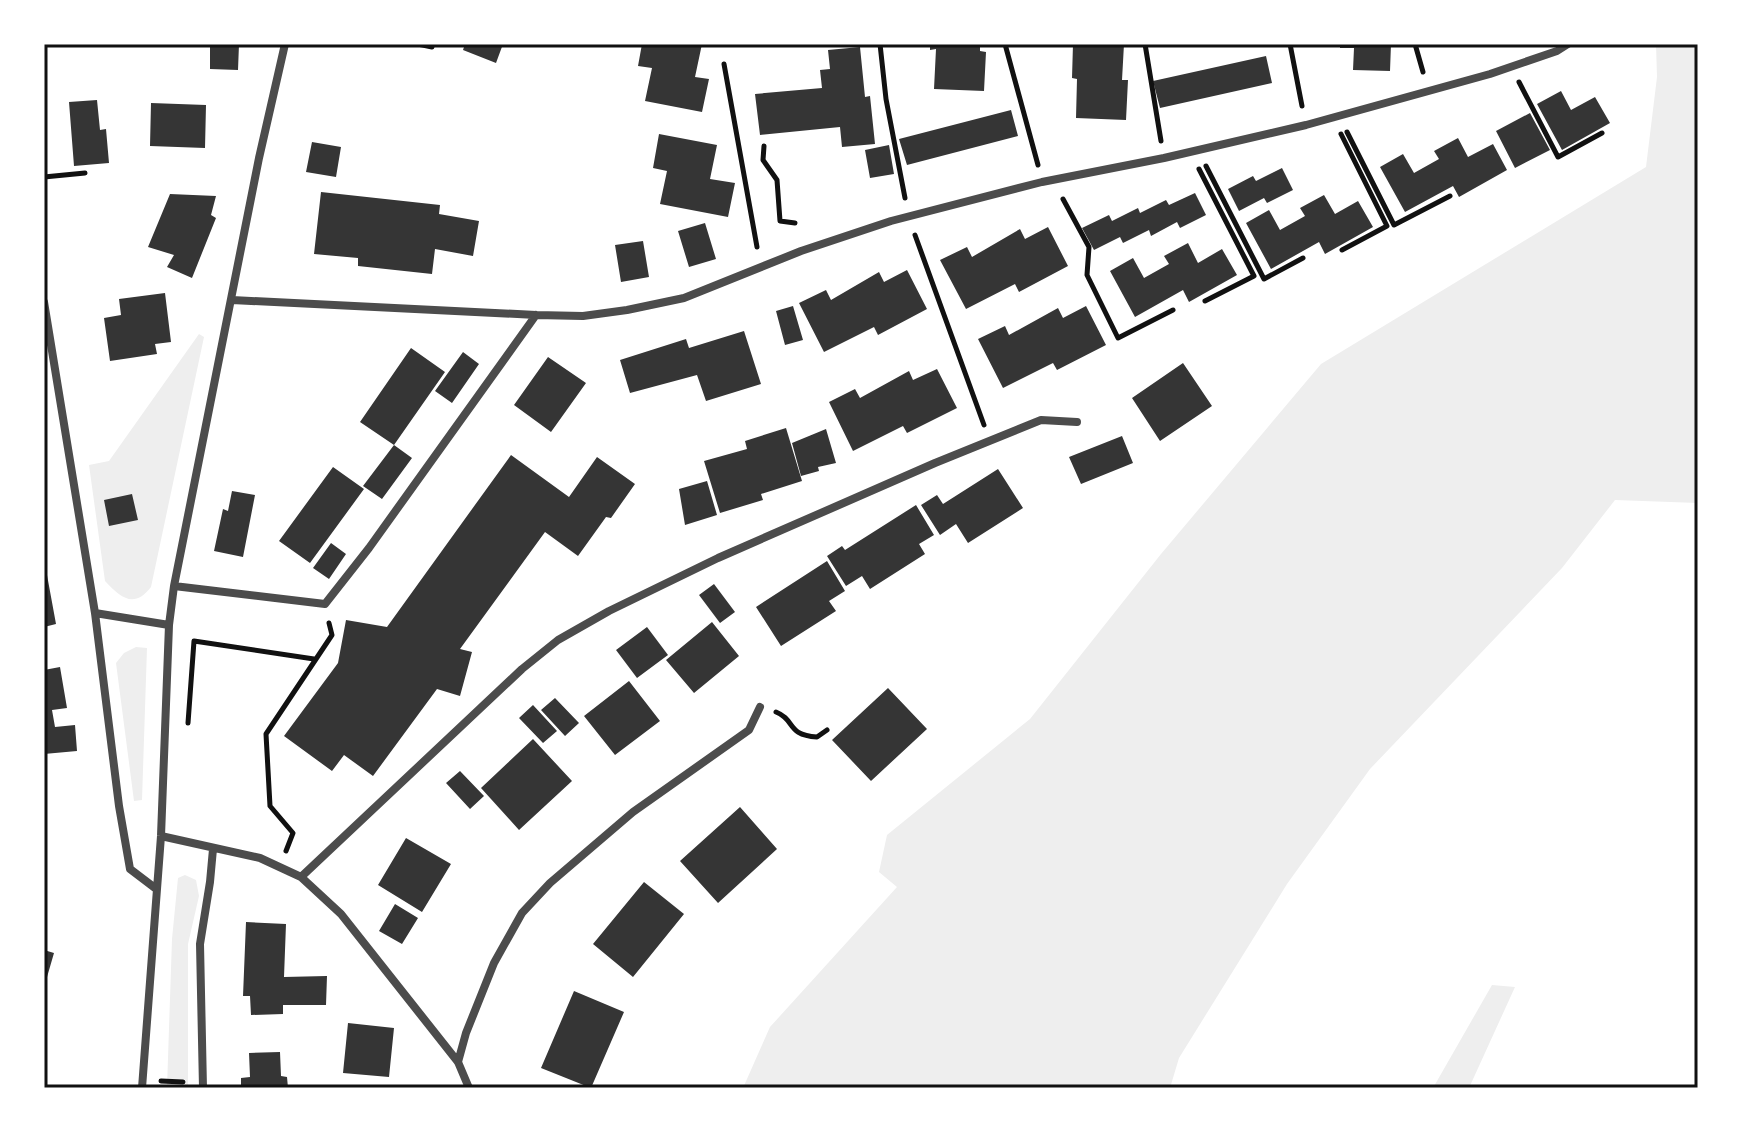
<svg xmlns="http://www.w3.org/2000/svg" width="1742" height="1132" font-family="'Asap Condensed',sans-serif">
<style>
.green{fill:#eee}
.building{fill:#353535}
.lines{fill:none;stroke-linecap:round;stroke-linejoin:round}
.path{stroke:#111;stroke-width:5}
.minor{stroke:#4c4c4c;stroke-width:8}
.neatline{fill:none;stroke:#111;stroke-width:3}
</style>
<rect width="100%" height="100%" fill="#fff"/>
<path class="green" d="M1656,44H1698V503L1615,500L1562,568L1370,769L1287,884L1179,1058L1170,1088H743L770,1027L897,887L879,872L887,835L1030,719L1161,554L1321,364L1646,167L1657,77Z
M199,334L204,337L151,587C134,609 121,598 105,581L89,465L109,461Z
M136,647L147,648L142,800L134,801L116,663L124,653Z
M185,875L196,880L199,896L188,944V1088H167L172,939L178,878Z
M1492,985L1515,987L1469,1088H1433Z"/>
<path class="building" d="M210,44H239L238,70L210,69Z
M465,44H503L496,63L463,50Z
M642,44H702L695,77L709,79L702,112L645,101L652,68L638,66Z
M930,44H980V51L986,52L984,91L934,89L936,49L930,50Z
M1073,44H1124L1122,80H1128L1126,120L1076,118L1077,79L1072,78Z
M1340,44H1391L1390,71L1353,70L1354,48H1340Z
M860,47L865,97L870,96L875,144L842,147L840,127L760,135L755,94L822,88L820,70L830,69L828,50Z
M1266,56L1272,83L1160,108L1153,81Z
M1561,91L1571,110L1595,97L1610,123L1562,150L1537,104Z
M97,100L100,130L106,129L109,163L74,166L69,102Z
M151,103L206,105L205,148L150,146Z
M1011,110L1018,136L907,165L899,139Z
M1530,113L1550,150L1515,168L1496,131Z
M659,134L717,145L710,179L735,183L728,217L660,204L667,171L653,168Z
M1458,138L1468,157L1493,144L1507,170L1459,197L1453,186L1405,212L1380,167L1403,154L1414,173L1439,159L1434,151Z
M312,142L341,147L336,177L306,172Z
M889,145L894,174L870,178L865,150Z
M1282,168L1293,190L1267,203L1264,198L1239,211L1228,189L1253,176L1256,181Z
M321,192L440,205L439,214L479,221L473,256L435,249L432,274L358,266V258L314,254Z
M1195,193L1206,215L1180,228L1177,222L1151,236L1149,230L1123,243L1120,237L1094,250L1082,228L1109,215L1112,221L1138,208L1140,213L1166,200L1169,205Z
M170,194L216,196L211,215L216,218L192,278L167,267L174,255L148,247Z
M1324,195L1335,214L1358,201L1373,227L1325,254L1319,242L1271,269L1246,223L1269,210L1280,230L1305,216L1300,208Z
M705,223L716,259L689,267L678,231Z
M1048,227L1068,266L1019,292L1015,284L966,309L940,260L967,247L972,257L1020,229L1025,239Z
M643,241L649,277L621,282L615,245Z
M1188,243L1198,263L1222,249L1237,275L1189,302L1183,290L1135,317L1110,271L1133,258L1144,278L1169,264L1164,256Z
M907,270L927,309L878,335L874,327L824,352L799,303L826,290L831,300L879,272L884,282Z
M165,293L171,342L155,344L157,354L110,361L104,318L121,315L119,299Z
M793,306L803,340L785,345L776,311Z
M1086,306L1106,345L1057,370L1053,363L1003,388L978,339L1005,326L1009,335L1058,308L1063,318Z
M744,331L761,384L706,401L697,375L630,393L620,360L686,339L689,348Z
M411,348L445,372L394,445L360,422Z
M463,352L479,364L452,403L435,391Z
M548,357L586,383L551,432L514,405Z
M1183,363L1212,406L1160,441L1132,398Z
M937,369L957,408L907,433L903,426L853,451L829,402L855,389L860,398L909,371L913,380Z
M786,428L802,481L761,494L763,500L720,513L704,461L747,449L745,441Z
M826,429L836,463L818,467L819,471L801,476L792,443Z
M1122,436L1133,463L1081,484L1069,457Z
M394,445L412,458L382,499L363,486Z
M511,455L569,497L597,457L635,484L611,518L606,517L578,556L545,532L460,649L472,652L460,696L437,689L373,776L344,755L332,771L284,736L338,663L346,620L387,627Z
M333,467L364,489L310,563L279,541Z
M998,469L1023,508L968,543L956,524L940,535L921,505L937,495L943,504Z
M707,481L717,515L685,525L679,489Z
M232,491L255,495L243,557L214,551L223,509L228,511Z
M132,494L138,520L109,526L104,500Z
M916,505L934,535L919,544L925,554L870,589L862,576L846,586L827,556L842,546L845,550Z
M331,543L346,554L329,579L313,568Z
M827,561L845,591L829,601L836,611L781,646L756,607Z
M44,575H47L56,624L44,627Z
M714,584L735,612L720,623L699,595Z
M712,622L739,656L694,693L666,660Z
M647,627L668,655L637,678L616,650Z
M60,667L67,708L52,710L55,727L75,725L77,751L44,754V670Z
M629,681L660,721L615,755L584,716Z
M888,688L927,729L871,781L832,740Z
M555,698L579,723L565,736L541,710Z
M533,705L557,731L543,743L519,718Z
M533,739L572,781L519,830L481,788Z
M460,771L484,796L470,809L446,783Z
M740,807L777,849L718,903L680,861Z
M406,838L451,864L422,912L378,885Z
M644,882L684,914L633,977L593,944Z
M395,904L418,918L402,944L379,931Z
M246,922L286,924L284,977L327,976L326,1005H283V1014L251,1015L250,996H243Z
M44,950L54,953L45,984H44Z
M574,991L624,1012L591,1088L541,1068Z
M348,1023L394,1028L389,1077L343,1073Z
M280,1052L281,1076L287,1077L288,1088H241V1078L250,1077L249,1053Z"/>
<g class="lines">
<path class="path" d="M418,44L432,47
M880,44L886,99L905,198
M1005,44L1038,165
M1145,44L1161,141
M1290,44L1302,106
M1415,44L1423,72
M724,64L757,247
M1519,82L1558,157L1602,133
M1347,132L1394,225L1450,196
M1341,134L1387,226L1342,250
M764,146L763,160L777,180L780,221L795,223
M1206,166L1264,279L1303,258
M1199,169L1254,276L1205,301
M44,177L85,173
M1063,199L1089,247L1087,275L1118,338L1173,310
M915,235L984,425
M776,712C796,720 786,735 817,737L827,730
M188,723L194,641L314,659
M286,851L293,833L270,806L266,734L332,635L329,623
M161,1081L183,1082"/>
<path class="minor" d="M232,300L536,315L583,316L627,310L684,298L801,251L891,221L1042,182L1164,158L1306,125L1490,74L1557,51L1568,44
M44,302L95,613L119,806L130,869L155,888
M174,586L325,604L369,548L536,315
M95,613L169,625
M161,836L260,858L301,877L341,914L458,1062L469,1088
M301,877L522,669L558,640L609,611L718,558L935,463L1041,420L1077,422
M458,1062L466,1033L494,963L522,913L550,883L633,812L749,730L760,707
M142,1088L161,836L169,625L174,586L259,158L285,44
M203,1088L200,944L210,882L213,849"/>
</g>
<rect width="1742" height="1132" fill="none" stroke="#ffffff" stroke-width="92"/>
<rect x="46" y="46" width="1650" height="1040" class="neatline"/>
</svg>
